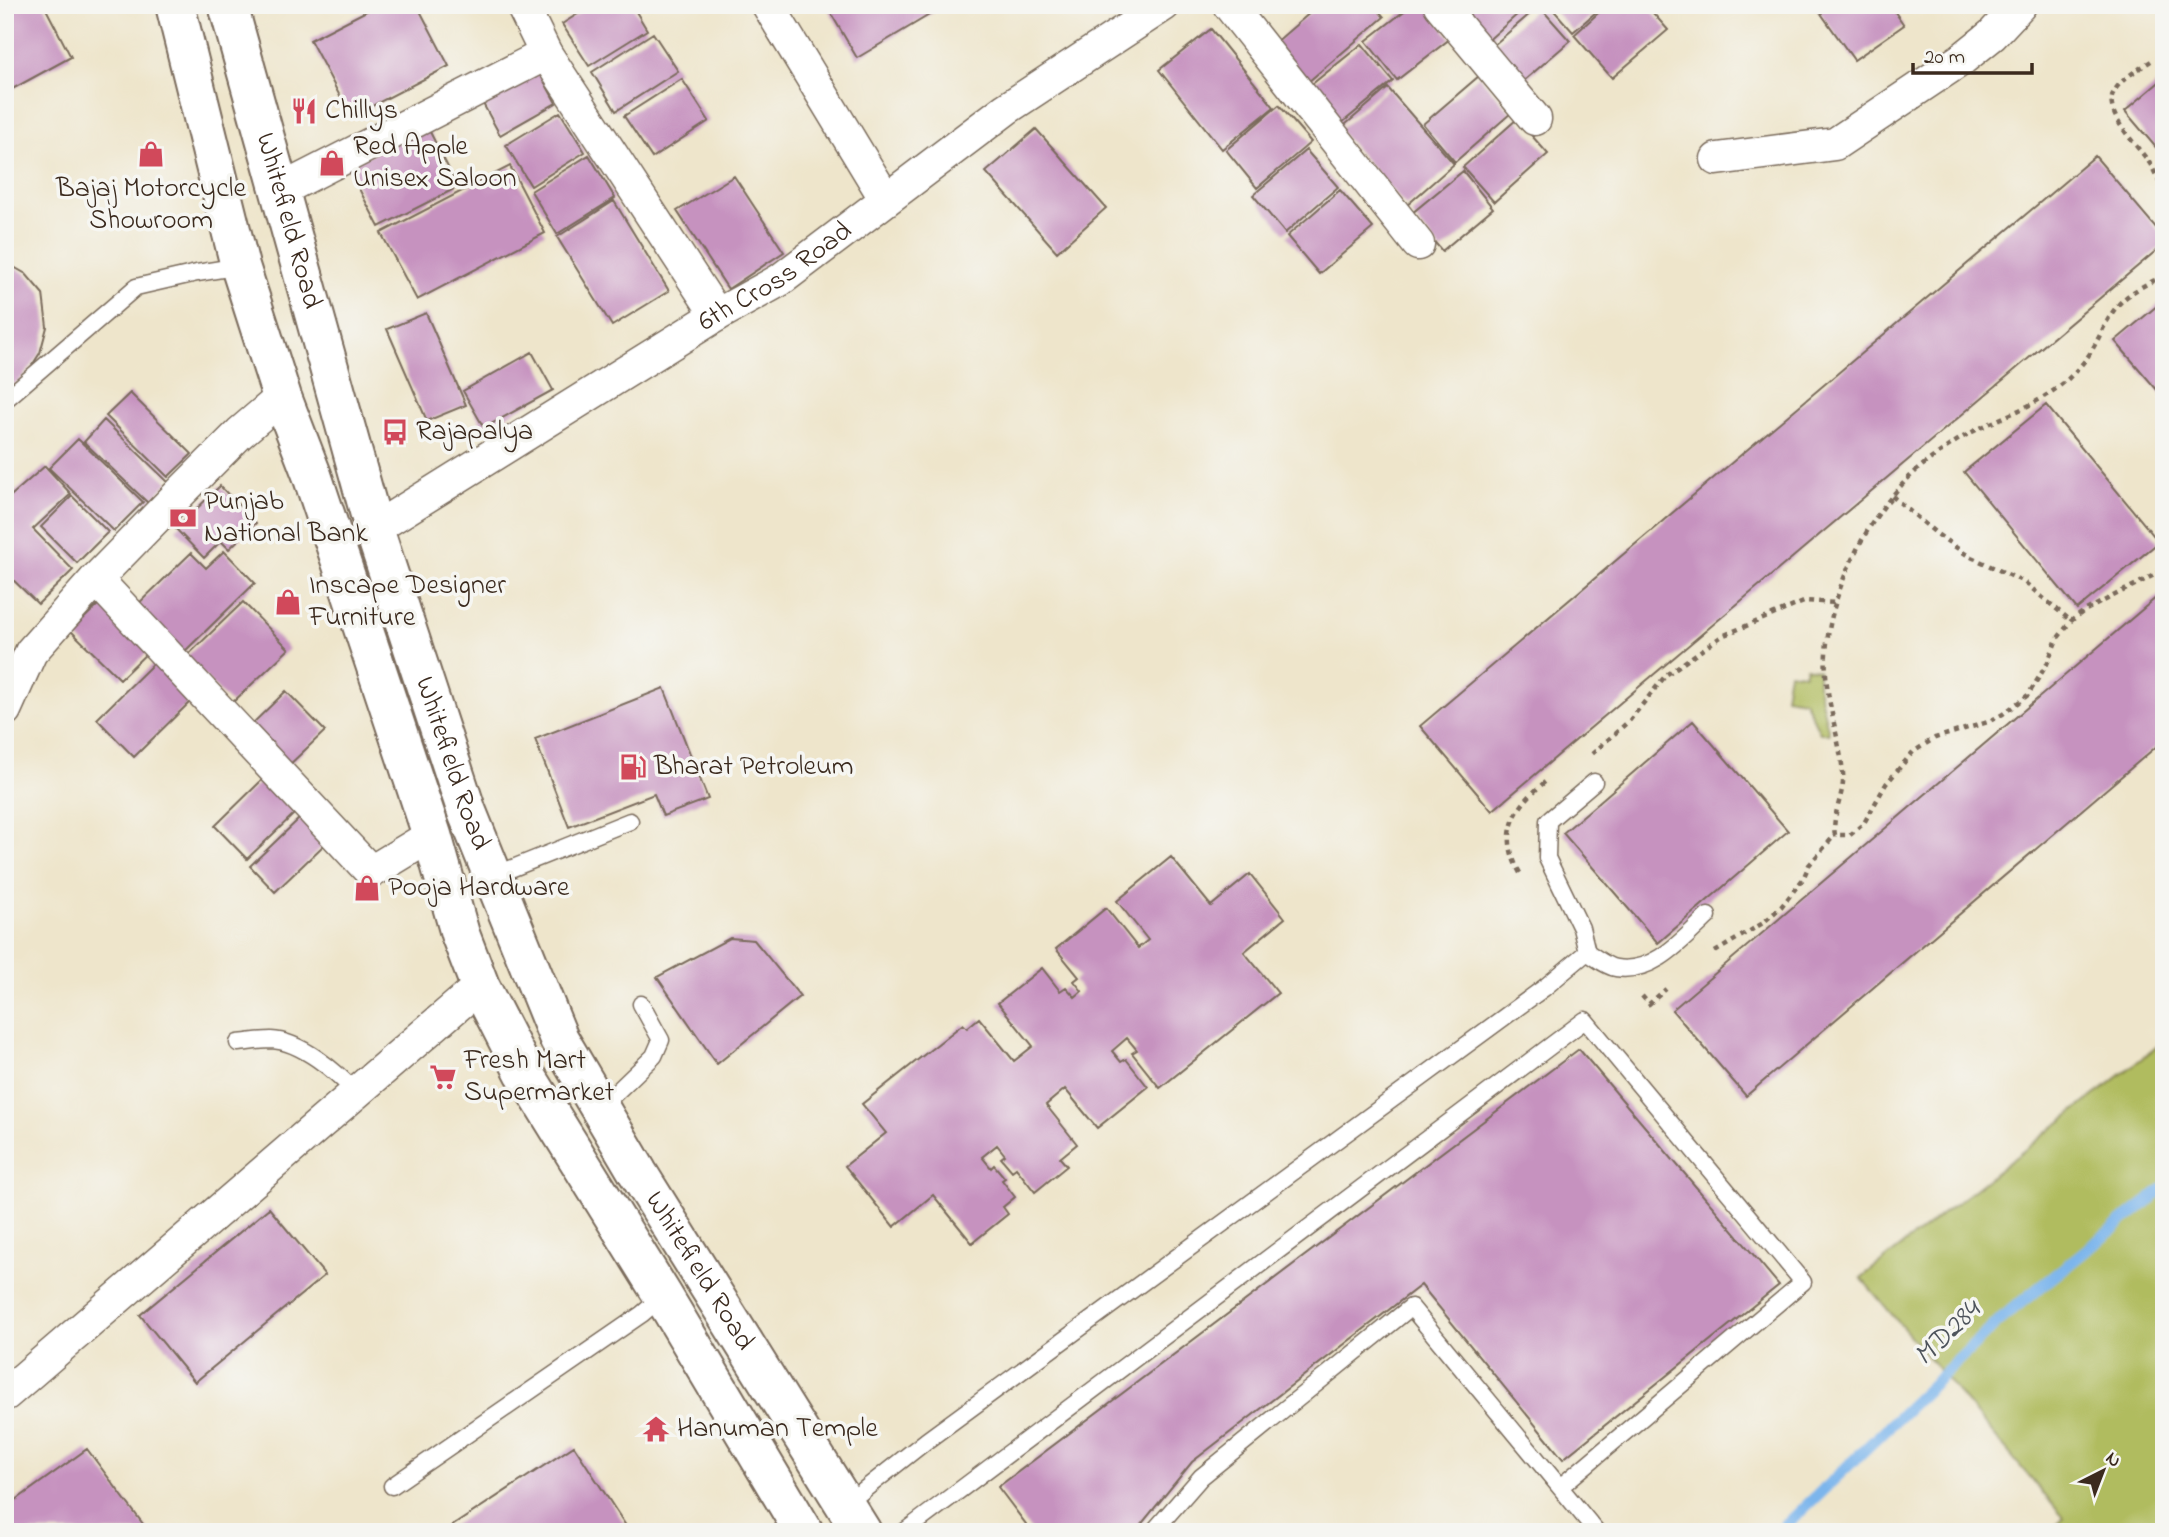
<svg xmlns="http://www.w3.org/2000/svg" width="2169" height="1537" font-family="'Indie Flower',sans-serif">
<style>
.green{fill:#b0bc5e;stroke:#76733e;stroke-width:2}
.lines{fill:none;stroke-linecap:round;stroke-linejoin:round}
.stream{stroke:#7cb5ec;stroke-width:12}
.building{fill:#c692bf}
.service-casing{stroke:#7a6b5b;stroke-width:19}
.minor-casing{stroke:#7a6b5b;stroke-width:35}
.primary-casing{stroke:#7a6b5b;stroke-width:42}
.path{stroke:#7a6b5b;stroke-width:4.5;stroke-dasharray:5 5;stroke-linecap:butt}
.service{stroke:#fff;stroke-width:16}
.minor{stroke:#fff;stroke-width:32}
.primary{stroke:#fff;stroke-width:38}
.labels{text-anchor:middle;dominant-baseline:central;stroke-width:7;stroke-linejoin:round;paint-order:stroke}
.poi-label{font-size:28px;fill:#3b2a1e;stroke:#f6f6f2;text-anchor:start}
.street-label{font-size:28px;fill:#3b2a1e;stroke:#f6f6f2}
.water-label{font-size:30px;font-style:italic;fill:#4e545c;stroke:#f6f6f2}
</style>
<rect width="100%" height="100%" fill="#f6f6f2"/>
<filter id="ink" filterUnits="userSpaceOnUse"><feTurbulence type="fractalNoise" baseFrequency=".0143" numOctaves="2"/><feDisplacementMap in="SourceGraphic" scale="14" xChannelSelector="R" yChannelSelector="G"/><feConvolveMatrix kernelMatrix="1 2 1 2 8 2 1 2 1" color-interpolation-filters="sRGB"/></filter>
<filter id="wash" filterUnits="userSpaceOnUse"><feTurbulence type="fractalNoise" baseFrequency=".00686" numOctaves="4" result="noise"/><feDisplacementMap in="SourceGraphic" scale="28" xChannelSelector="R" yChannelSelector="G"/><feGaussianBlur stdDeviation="1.57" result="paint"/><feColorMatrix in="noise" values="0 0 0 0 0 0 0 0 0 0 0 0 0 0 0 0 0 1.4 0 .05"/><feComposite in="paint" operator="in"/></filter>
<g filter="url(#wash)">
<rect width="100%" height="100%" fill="#eee5cb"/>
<path class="green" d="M1806,667L1818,670V687L1829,733H1820L1804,700L1785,697L1789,672L1804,674Z
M2164,1041V1532H2050L2064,1518L1861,1278Z"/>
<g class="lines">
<path class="stream" d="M1779,1532L2004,1316L2164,1188"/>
</g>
<g id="blocks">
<path class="building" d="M5,5H44L71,57L5,93Z
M378,5H417L449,66L351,117L310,40Z
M592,5H632L647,30L589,66L562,24Z
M826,5H946L857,58Z
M1319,5H1374L1384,17L1308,82L1275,43Z
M1412,5H1425L1451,38L1397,80L1366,41Z
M1457,5H1528L1484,44Z
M1549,5H1604L1573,32Z
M1607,5H1646L1668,30L1612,78L1574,35Z
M1815,5H1890L1904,25L1854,60Z
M1539,6L1570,41L1519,85L1488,50Z
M1211,29L1274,107L1222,149L1159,70Z
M653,33L678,71L616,111L592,72Z
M1362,44L1393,81L1337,127L1306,89Z
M537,68L556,103L500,135L481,100Z
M1479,76L1511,113L1455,162L1423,124Z
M2164,78V157L2125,111Z
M682,79L709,121L652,158L624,116Z
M1388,88L1454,164L1406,206L1339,130Z
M1279,105L1311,142L1257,188L1226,150Z
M560,112L585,152L531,186L506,145Z
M1517,119L1548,154L1494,202L1463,167Z
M427,126L458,187L379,227L347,166Z
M1036,129L1106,208L1057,252L986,172Z
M1306,150L1338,187L1285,233L1253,195Z
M589,155L615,198L557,234L531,191Z
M2095,156L2164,237V244L1492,811L1420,726Z
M510,166L545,233L417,300L381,233Z
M1463,171L1493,208L1442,251L1411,214Z
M734,176L784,252L728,289L677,211Z
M1340,190L1373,228L1319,274L1287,236Z
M614,201L669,291L612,326L557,237Z
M5,262L26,274L43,294L47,327L40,353L31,367L18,382L5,388Z
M2164,300V398L2115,341Z
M426,313L466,405L427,421L387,329Z
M532,352L553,390L484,428L463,391Z
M130,393L192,454L168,477L106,416Z
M2046,405L2159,542L2077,609L1964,472Z
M104,420L168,482L148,503L84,442Z
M78,439L143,502L114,531L49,468Z
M45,466L71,494L33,529L73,570L38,604L5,572V501Z
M220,486L256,523L229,549L221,541L204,558L176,529Z
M72,496L108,532L77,563L41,527Z
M224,551L255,583L181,655L135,607L191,553L206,568Z
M2164,591V740L1746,1096L1672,1010Z
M104,599L152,648L120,679L71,631Z
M243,602L289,649L231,704L186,657Z
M158,659L195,697L134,757L97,719Z
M664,688L708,799L663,816L654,794L569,827L535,739Z
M286,691L325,731L286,768L248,728Z
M1693,721L1788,831L1658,943L1563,833Z
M263,779L295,813L247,859L215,826Z
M300,818L325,844L275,892L250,866Z
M1171,857L1211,906L1250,874L1285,918L1244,952L1278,993L1160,1088L1132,1053L1137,1050L1127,1038L1112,1051L1121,1062L1126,1059L1148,1087L1097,1128L1065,1089L1046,1105L1077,1144L1060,1158L1067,1166L1035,1192L1016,1168L1012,1171L1001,1158L1005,1155L997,1145L982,1157L991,1168L994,1165L1005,1178L1002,1180L1015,1197L1003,1207L1008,1214L972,1243L933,1195L894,1227L845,1166L886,1133L862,1104L963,1024L967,1028L979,1018L1014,1061L1033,1046L998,1003L1042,968L1060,991L1066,987L1075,997L1082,991L1074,981L1079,977L1056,949L1106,908L1138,948L1148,940L1117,901Z
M730,938L754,940L800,996L717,1064L657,977Z
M1579,1049L1779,1285L1563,1459L1421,1285L1192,1462L1135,1532H1032L998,1487Z
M269,1208L325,1275L195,1382L140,1315Z
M574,1446L630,1532H443Z
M87,1449L149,1532H5V1508Z"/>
</g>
</g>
<g filter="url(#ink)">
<use href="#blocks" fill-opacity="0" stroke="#7a6b5b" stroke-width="2"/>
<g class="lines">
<g class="service-casing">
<path id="service" d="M5,400L136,287L197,273L240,266
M1594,782L1548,821L1547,858L1581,928L1587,952C1595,957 1607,967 1616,968C1654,974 1683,939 1708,916
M493,876L630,821
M238,1043C249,1042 260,1040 271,1040C301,1041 337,1072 356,1093
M600,1108L654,1056L661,1040L641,1004
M392,1486L642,1314L663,1296
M846,1504L926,1441L1544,988L1587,952
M904,1532L1585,1020L1803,1282L1560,1487
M1153,1532L1201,1477L1411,1307L1597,1532"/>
</g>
<g class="minor-casing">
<g id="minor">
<path d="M522,5L546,54L717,315"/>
<path d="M768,5L885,198"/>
<path d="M1229,5L1418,244"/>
<path d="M1440,5L1535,119"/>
<path d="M1717,159L1835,144L1962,59L1992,35L2020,5"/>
<path d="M279,191L546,54"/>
<path id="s1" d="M374,529L717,315L780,280L1006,109L1164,5"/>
<path d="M96,579L371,872L432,835"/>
<path d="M5,710L31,652L96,579L183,490L240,433L282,397"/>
<path d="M6,1394L480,986"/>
</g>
</g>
<g class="primary-casing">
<g id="primary">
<path d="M175,5L240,266L282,397L312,475L432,835L460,934L480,986L524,1072L663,1296L804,1532"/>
<path id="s2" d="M228,5L374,529L467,812L559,1039L638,1173L862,1532"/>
</g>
</g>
<path class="path" d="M2151,61C2139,69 2115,82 2112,97C2107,119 2142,149 2152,167C2156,175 2160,184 2164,192
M2164,276C2150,282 2134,290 2123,300C2108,314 2102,333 2092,350C2087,359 2077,370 2069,378C2038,407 1998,417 1963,437C1951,444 1939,453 1928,461C1873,503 1831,584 1826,653C1823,694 1839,733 1843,773C1845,795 1831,815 1835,835H1850L1864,823L1886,784L1913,752L1935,738L1988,722L2003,714L2028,695L2047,664L2057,639L2071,621L2084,611L2164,570
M1892,496L1937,534L1967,555L2024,582L2071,621
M1592,754L1630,720L1666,675L1722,636L1806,601L1836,603
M1520,873C1498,835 1514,807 1545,782
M1715,952L1763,923L1781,907L1803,879L1809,865L1835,835
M1642,996L1649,1004L1666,989"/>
<use href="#service" class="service"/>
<use href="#minor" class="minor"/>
<use href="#primary" class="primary"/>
</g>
</g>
<defs>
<g id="restaurant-bare" transform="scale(2.1)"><path d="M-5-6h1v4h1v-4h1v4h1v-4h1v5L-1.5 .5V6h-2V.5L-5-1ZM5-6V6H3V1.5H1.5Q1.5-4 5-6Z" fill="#d1495b" stroke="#f6f6f2" stroke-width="2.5" paint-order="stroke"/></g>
<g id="shop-bare" transform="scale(2.1)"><path d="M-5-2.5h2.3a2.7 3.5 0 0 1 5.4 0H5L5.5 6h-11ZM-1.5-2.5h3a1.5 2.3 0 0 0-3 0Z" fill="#d1495b" stroke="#f6f6f2" stroke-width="2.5" paint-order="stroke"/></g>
<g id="bus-bare" transform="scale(2.1)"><path d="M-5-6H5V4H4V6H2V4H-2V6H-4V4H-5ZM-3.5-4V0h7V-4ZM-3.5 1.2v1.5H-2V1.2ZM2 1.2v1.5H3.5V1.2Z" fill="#d1495b" stroke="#f6f6f2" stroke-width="2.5" paint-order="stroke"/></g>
<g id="bank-bare" transform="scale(2.1)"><path d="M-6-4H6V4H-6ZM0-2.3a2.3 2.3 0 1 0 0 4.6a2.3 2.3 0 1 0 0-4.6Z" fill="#d1495b" stroke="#f6f6f2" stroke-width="2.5" paint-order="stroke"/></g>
<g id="fuel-bare" transform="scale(2.1)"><path d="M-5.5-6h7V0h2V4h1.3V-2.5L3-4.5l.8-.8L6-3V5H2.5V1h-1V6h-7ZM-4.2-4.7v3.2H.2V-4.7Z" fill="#d1495b" stroke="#f6f6f2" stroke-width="2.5" paint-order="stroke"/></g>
<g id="supermarket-bare" transform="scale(2.1)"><path d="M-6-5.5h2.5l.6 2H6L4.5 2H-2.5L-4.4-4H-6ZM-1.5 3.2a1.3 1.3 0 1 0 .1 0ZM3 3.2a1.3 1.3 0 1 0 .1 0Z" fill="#d1495b" stroke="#f6f6f2" stroke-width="2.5" paint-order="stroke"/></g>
<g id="temple-bare" transform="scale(2.1)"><path d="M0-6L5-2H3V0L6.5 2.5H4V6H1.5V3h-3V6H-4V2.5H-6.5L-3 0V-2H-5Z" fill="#d1495b" stroke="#f6f6f2" stroke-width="2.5" paint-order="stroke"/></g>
</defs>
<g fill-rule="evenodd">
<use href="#restaurant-bare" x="304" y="111"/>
<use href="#shop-bare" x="151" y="154"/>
<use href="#shop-bare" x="332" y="163"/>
<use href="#bus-bare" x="395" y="432"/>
<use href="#bank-bare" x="183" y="518"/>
<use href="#shop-bare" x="288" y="602"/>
<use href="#fuel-bare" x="633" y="767"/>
<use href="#shop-bare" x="367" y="888"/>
<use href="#supermarket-bare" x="443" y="1077"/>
<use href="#temple-bare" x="656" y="1429"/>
</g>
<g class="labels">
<g class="poi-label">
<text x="325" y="111">Chillys</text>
<text x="353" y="147">Red Apple<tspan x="353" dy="32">Unisex Saloon</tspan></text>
<text x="151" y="189" text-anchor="middle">Bajaj Motorcycle<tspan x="151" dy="32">Showroom</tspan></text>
<text x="416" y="432">Rajapalya</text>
<text x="204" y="502">Punjab<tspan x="204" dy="32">National Bank</tspan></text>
<text x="309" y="586">Inscape Designer<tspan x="309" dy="32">Furniture</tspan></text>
<text x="654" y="767">Bharat Petroleum</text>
<text x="388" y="888">Pooja Hardware</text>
<text x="464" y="1061">Fresh Mart<tspan x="464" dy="32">Supermarket</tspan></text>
<text x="677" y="1429">Hanuman Temple</text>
</g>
<g class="street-label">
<text stroke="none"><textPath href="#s2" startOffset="224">Whitefield Road</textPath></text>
<text stroke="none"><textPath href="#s1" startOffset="474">6th Cross Road</textPath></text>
<text stroke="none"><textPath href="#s2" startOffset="791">Whitefield Road</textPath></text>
<text stroke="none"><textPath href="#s2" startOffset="1358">Whitefield Road</textPath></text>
</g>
<g class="water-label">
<text transform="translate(1948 1334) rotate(-44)">MD284</text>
</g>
</g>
<rect width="2169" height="1537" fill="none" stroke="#f6f6f2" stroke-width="28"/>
<g transform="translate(2103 1471) rotate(42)" stroke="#f6f6f2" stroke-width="5" paint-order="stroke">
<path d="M0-5L12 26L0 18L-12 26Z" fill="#3b2a1e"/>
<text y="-10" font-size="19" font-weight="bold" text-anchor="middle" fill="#3b2a1e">N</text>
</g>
<path d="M1913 63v10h119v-10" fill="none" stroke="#3b2a1e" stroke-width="3.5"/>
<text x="1924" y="63" font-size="21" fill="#3b2a1e" stroke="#f6f6f2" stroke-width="5" paint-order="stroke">20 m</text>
</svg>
